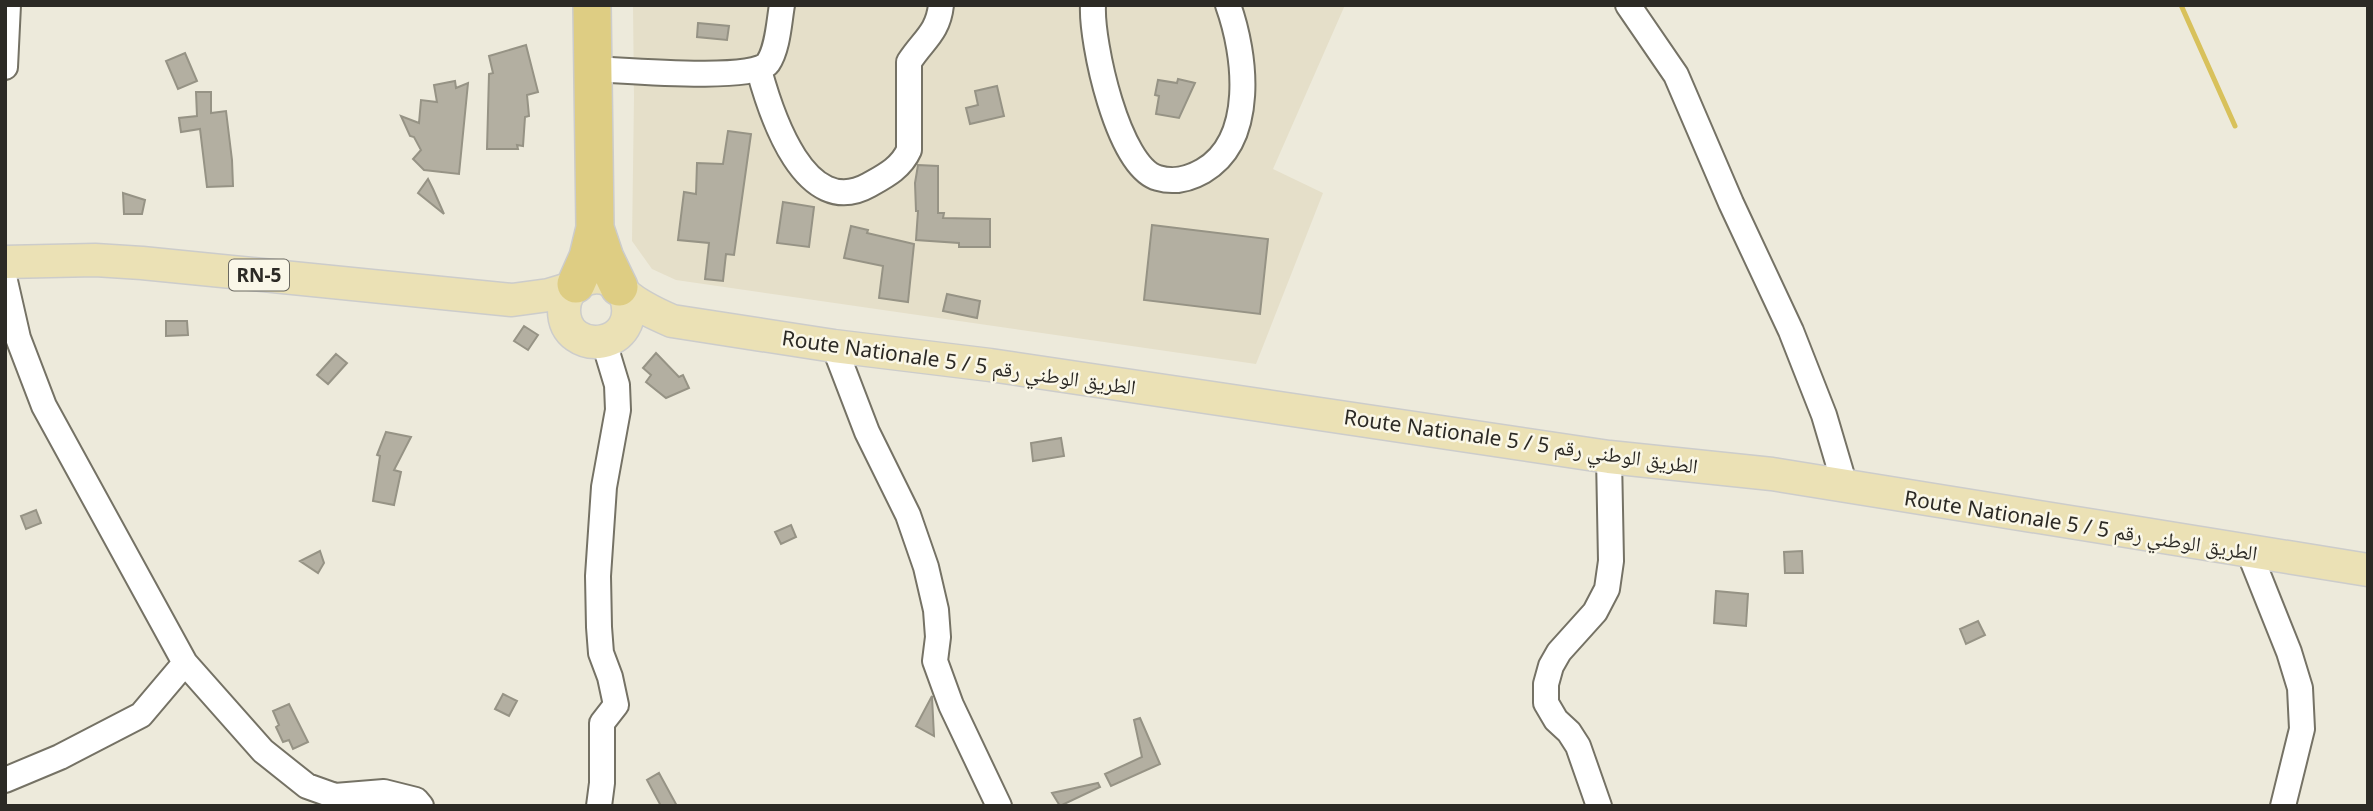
<svg xmlns="http://www.w3.org/2000/svg" width="2373" height="811" font-family="'Noto Sans','Noto Naskh Arabic',sans-serif">
<style>
.built{fill:#e5dfc9}
.lines{fill:none;stroke-linecap:round;stroke-linejoin:round}
.stream{stroke:#d8c15b;stroke-width:5}
.building{fill:#b3afa1;stroke:#969385;stroke-width:2}
.minor-casing{stroke:#757265;stroke-width:28}
.major-casing{stroke:#cccccb;stroke-width:35}
.highway-casing{stroke:#cccccb;stroke-width:40}
.minor{stroke:#fff;stroke-width:24}
.major{stroke:#ebe1b5;stroke-width:32}
.highway{stroke:#decd83;stroke-width:37}
.labels{text-anchor:middle;dominant-baseline:central;stroke-width:5;stroke-linejoin:round;paint-order:stroke}
.shield{fill:#faf7e8;stroke:#6a6860;stroke-width:2}
.shield-label{font-size:19px;font-weight:bold;fill:#2c2a25}
.street-label{font-size:21px;fill:#2c2a25;stroke:#faf7e8}
</style>
<rect width="100%" height="100%" fill="#edeadb"/>
<path class="built" d="M633,5H1345L1273,169L1323,193L1256,364L676,280L652,269L632,241L634,97Z"/>
<g class="lines">
<path class="stream" d="M2181,5L2235,126"/>
</g>
<path class="building" d="M698,23L729,26L727,40L697,37Z
M526,45L538,92L527,95L529,116L525,117L523,146L517,145L518,149H487L489,74L493,73L489,56Z
M185,53L197,81L178,89L166,61Z
M1178,79L1195,83L1179,118L1156,114L1159,96L1155,95L1158,80L1177,83Z
M455,81L456,88L468,83L459,174L424,170L413,159L421,150L414,137L410,136L401,116L419,123L421,100L437,102L434,85Z
M997,86L1004,116L970,124L966,108L978,105L975,91Z
M196,92H211V113L226,111L232,160L233,186L207,187L200,129L181,132L179,118L197,116Z
M728,131L751,134L734,255L726,254L723,281L705,279L709,243L678,240L684,192L696,194L697,163L723,164Z
M918,165L938,166V213H944L943,218L990,219V247H959V243L916,240L918,211H916L915,183Z
M428,179L433,189L444,214L418,193Z
M123,193L145,200L142,214H124Z
M783,202L814,207L809,247L777,243Z
M1152,225L1268,239L1260,314L1144,300Z
M851,226L868,230L867,233L914,244L908,302L879,298L883,266L844,258Z
M947,294L980,301L977,318L943,311Z
M166,321H187L188,335L166,336Z
M524,326L538,335L528,350L514,341Z
M656,353L679,377L683,375L689,388L666,398L646,382L651,375L643,368Z
M336,354L347,363L328,384L317,375Z
M386,432L411,437L394,470L401,472L394,505L373,501L380,456L377,455Z
M1061,438L1064,456L1033,461L1031,443Z
M36,510L41,523L26,529L21,516Z
M791,525L796,537L781,544L775,532Z
M320,551L324,563L318,573L300,561Z
M1802,551L1803,573H1785L1784,552Z
M1716,591L1748,594L1746,626L1714,623Z
M1978,621L1985,635L1966,644L1960,629Z
M503,694L517,701L509,716L495,709Z
M932,696V697L934,736L916,726Z
M289,704L308,742L293,749L289,740L283,742L276,727L279,725L273,711Z
M1140,718L1160,764L1111,786L1105,774L1142,757L1134,720Z
M659,773L677,806H661L647,780Z
M1098,783L1100,787L1060,806L1052,793Z"/>
<g class="lines">
<g class="minor-casing">
<path id="minor" d="M1093,5C1091,42 1118,167 1158,178C1175,183 1189,179 1203,171C1256,140 1246,55 1228,5
M1628,5L1676,75L1731,203L1791,331L1824,415L1845,486
M5,67L8,5
M594,69C622,70 755,82 768,63C778,48 779,22 782,5
M759,70C771,114 805,221 869,185C885,176 901,168 909,150V62C923,40 938,33 941,5
M5,281L18,338L44,406L185,663L263,751L307,786L335,796L384,792L416,800L421,806
M834,346L867,432L908,515L926,567L936,610L938,637L935,661L951,705L999,806
M2249,552L2289,652L2300,688L2302,729L2283,806
M5,780L60,757L141,715L185,663
M599,806L602,783V723L616,705L610,677L601,653L599,627L598,576L604,487L618,410L617,385L604,342
M1599,806L1578,746L1569,732L1556,720L1546,703V684L1551,666L1559,652L1595,612L1607,589L1611,561L1609,457"/>
</g>
<g class="major-casing">
<path id="major" d="M5,262L95,260L142,263L512,300L549,295L572,288
M625,294C645,350 564,359 564,310C564,287 588,271 609,280C617,283 620,289 625,294C638,306 656,314 672,321L834,346L990,365L1609,457L1772,474L2368,570"/>
</g>
<g class="highway-casing">
<path id="highway" d="M595,228L605,258L619,287
M576,284L588,257L595,228L592,5"/>
</g>
<use href="#minor" class="minor"/>
<use href="#major" class="major"/>
<use href="#highway" class="highway"/>
</g>
<g class="labels">
<rect class="shield" x="229" y="259.5" width="60" height="31" rx="5"/>
<g class="shield-label">
<text x="259" y="275">RN-5</text>
</g>
<g class="street-label">
<text transform="translate(959 362) rotate(8)">Route Nationale 5 / الطريق الوطني رقم 5</text>
<text transform="translate(1521 441) rotate(8)">Route Nationale 5 / الطريق الوطني رقم 5</text>
<text transform="translate(2081 525) rotate(9)">Route Nationale 5 / الطريق الوطني رقم 5</text>
</g>
</g>
<rect width="2373" height="811" fill="none" stroke="#2c2a25" stroke-width="14"/>
</svg>
